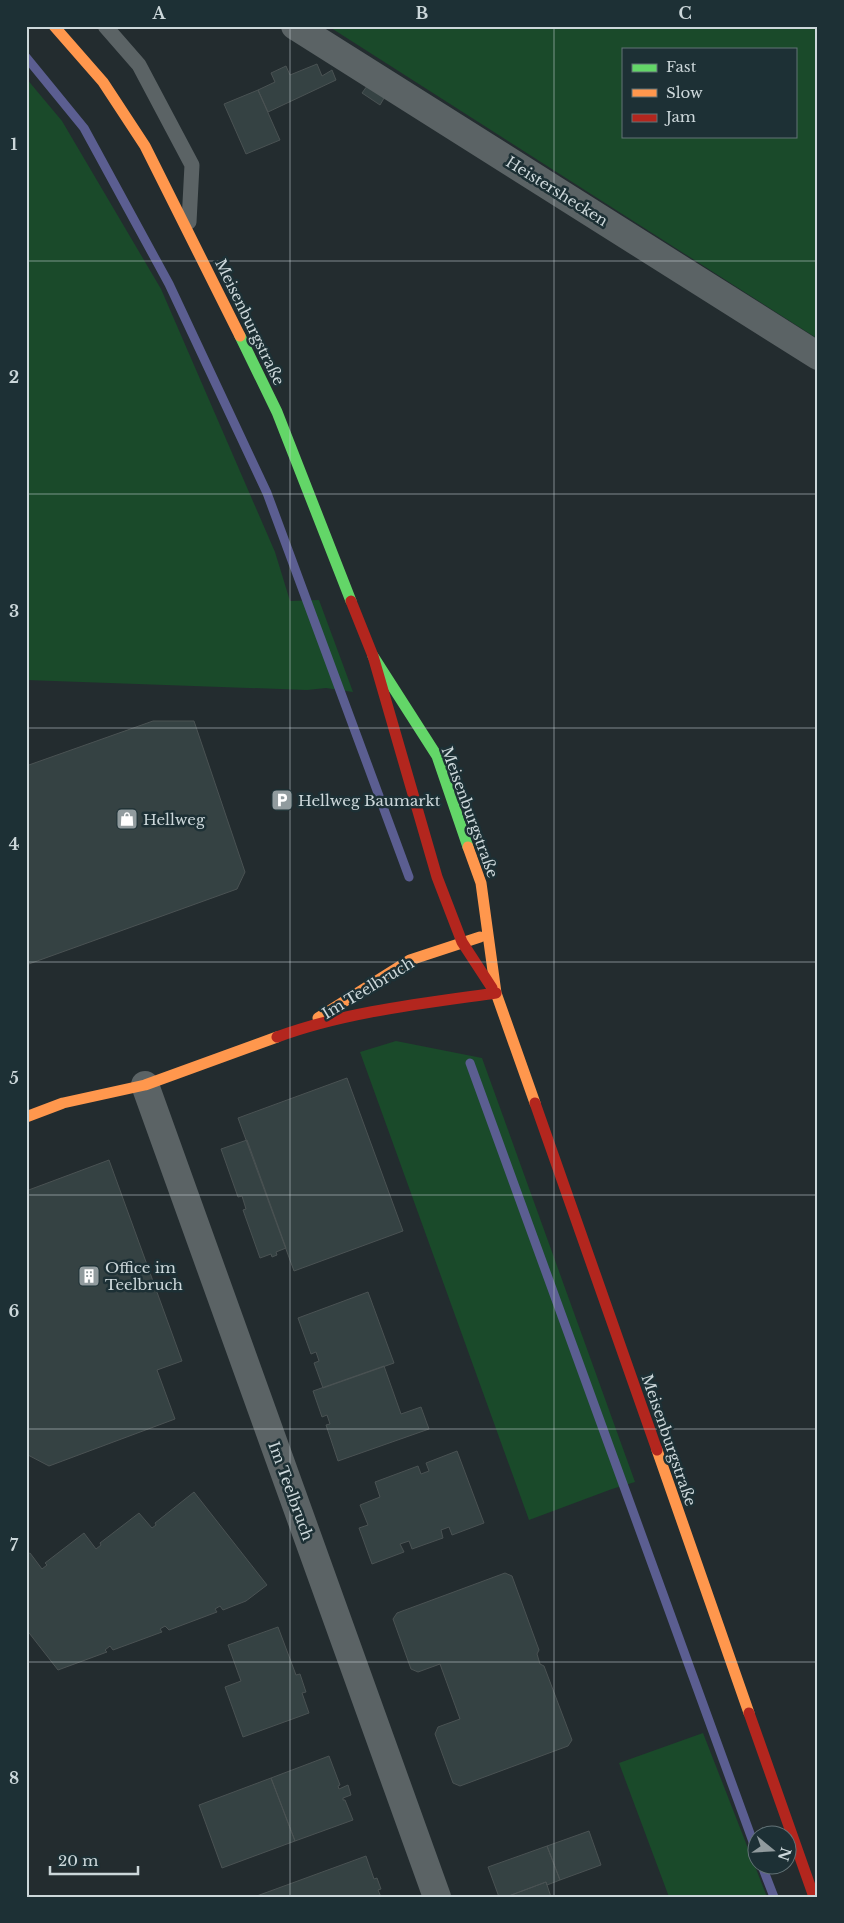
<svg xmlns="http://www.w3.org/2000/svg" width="844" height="1923" font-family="'Libre Baskerville',serif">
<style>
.green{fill:#1a4a2a;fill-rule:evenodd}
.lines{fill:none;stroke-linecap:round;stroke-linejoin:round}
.stream{stroke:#5b5e91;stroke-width:9}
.building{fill:#354243;stroke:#4a5253}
.lane{stroke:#5b6365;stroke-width:15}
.street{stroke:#5b6365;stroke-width:28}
.fast{stroke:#63d668;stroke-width:11}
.slow{stroke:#ff974d;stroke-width:11}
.jam{stroke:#b3261e;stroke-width:11}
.grid{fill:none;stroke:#ccd7da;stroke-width:1;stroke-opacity:0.55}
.labels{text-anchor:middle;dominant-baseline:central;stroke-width:5;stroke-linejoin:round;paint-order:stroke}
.street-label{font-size:15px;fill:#ccd7da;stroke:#1d3035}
.poi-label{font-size:15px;fill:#ccd7da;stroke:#1d3035;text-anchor:start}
.neatline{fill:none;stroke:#ccd7da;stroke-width:2}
.grid-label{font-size:16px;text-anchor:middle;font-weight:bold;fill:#ccd7da}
</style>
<rect width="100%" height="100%" fill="#232c2f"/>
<path class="green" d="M328,26H818V339ZM623,49H795V136H623Z
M26,78L62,121L161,289L275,552L290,601L319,600L353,692L326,688L307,690L26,680Z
M396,1041L482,1058L635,1482L612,1489L529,1520L360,1052Z
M703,1733L767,1897H669L619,1763Z"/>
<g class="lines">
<path class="stream" d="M26,57L84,128L169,284L267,493L409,877
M470,1063L756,1850
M762,1866L774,1897"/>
</g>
<path class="building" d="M317,64L322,76L332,70L336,80L268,112L258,90L275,82L271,73L286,66L290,75Z
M370,82L387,93L380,105L362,93Z
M258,90L280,140L246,154L224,104Z
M153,721H194L245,872L237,889L26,965V766Z
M347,1078L403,1231L294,1271L238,1118Z
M247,1140L286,1248L276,1252L277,1255L272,1257L271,1254L260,1258L243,1210L246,1209L242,1196L238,1197L221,1149Z
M109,1160L182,1361L157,1370L175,1419L49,1466L26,1454V1191Z
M368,1292L394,1363L323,1388L314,1363L319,1361L316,1352L311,1354L298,1318Z
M384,1366L401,1414L421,1407L429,1429L338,1461L326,1425L330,1424L327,1415L322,1417L313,1391Z
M457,1451L484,1523L452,1535L449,1527L441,1530L443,1538L412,1549L409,1541L400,1544L404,1552L372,1564L359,1528L368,1525L360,1505L380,1497L375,1482L418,1466L421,1474L429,1471L426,1463Z
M194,1492L267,1585L246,1601L223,1610L220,1606L215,1609L217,1612L169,1630L165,1626L160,1629L162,1632L113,1650L110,1646L105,1650L107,1652L58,1670L26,1629V1555L30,1553L42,1569L47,1565L45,1563L84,1533L96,1549L101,1545L100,1543L139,1513L152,1528L156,1525L155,1523Z
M505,1573L512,1576L539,1650L537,1654L540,1664L544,1666L572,1740L568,1746L460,1786L453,1783L435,1734L438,1727L460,1719L440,1664L418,1672L411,1669L393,1619L397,1613Z
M278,1627L296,1675L300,1674L306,1692L302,1693L309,1713L243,1737L225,1687L241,1681L228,1645Z
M329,1756L340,1785L338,1786L339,1789L348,1785L351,1795L343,1798V1800H345L353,1820L295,1841L271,1778Z
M271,1778L295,1841L222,1868L199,1805Z
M589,1831L601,1865L560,1880L547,1846Z
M547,1846L560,1880L547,1885L546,1882L506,1897H499L488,1867Z
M366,1856L374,1879L377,1878L381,1889L378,1890L381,1897H254Z
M546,1882L551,1897H506Z"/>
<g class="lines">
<path class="lane" d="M105,26L139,65L192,165L189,222"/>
<path class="street" d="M295,26L818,356
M145,1085L437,1897"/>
<path class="fast" d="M240,336L277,412L351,601
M373,656L437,756L468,847"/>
<path class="slow" d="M54,26L103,82L145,146L240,336
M468,847L481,883L496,993L535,1103
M318,1018L410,960L480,937
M26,1117L63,1103L145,1085L277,1037
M657,1450L749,1713"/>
<path class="jam" d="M351,601L373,656L437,877L462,942L492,988
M277,1037C344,1012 425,1003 496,993
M535,1103L657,1450
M749,1713L814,1897"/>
</g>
<path class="grid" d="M290,26V1897M554,26V1897M26,261H818M26,494H818M26,728H818M26,962H818M26,1195H818M26,1429H818M26,1662H818"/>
<defs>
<g id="parking-square" transform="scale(1.125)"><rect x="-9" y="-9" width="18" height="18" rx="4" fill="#919b9e" stroke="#1d3035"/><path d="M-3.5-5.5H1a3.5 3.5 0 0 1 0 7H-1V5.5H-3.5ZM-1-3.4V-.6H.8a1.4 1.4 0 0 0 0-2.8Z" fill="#fff"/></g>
<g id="shop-square" transform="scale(1.125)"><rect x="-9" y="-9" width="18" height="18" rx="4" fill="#919b9e" stroke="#1d3035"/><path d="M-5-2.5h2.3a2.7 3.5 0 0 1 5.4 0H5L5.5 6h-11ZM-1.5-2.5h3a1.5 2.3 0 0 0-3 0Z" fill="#fff"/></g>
<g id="building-square" transform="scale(1.125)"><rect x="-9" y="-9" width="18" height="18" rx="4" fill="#919b9e" stroke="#1d3035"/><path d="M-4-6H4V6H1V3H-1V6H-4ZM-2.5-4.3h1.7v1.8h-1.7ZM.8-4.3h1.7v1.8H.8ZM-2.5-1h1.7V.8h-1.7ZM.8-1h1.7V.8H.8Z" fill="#fff"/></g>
</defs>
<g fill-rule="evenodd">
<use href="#parking-square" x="282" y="800"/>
<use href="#shop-square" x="127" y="819"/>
<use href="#building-square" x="89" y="1276"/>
</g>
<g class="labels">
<g class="street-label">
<text transform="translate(557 191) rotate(32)">Heistershecken</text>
<text transform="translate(250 322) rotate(64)">Meisenburgstraße</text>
<text transform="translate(470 812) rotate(70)">Meisenburgstraße</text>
<text transform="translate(368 988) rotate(-31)">Im Teelbruch</text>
<text transform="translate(669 1440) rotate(71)">Meisenburgstraße</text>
<text transform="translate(291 1491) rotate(70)">Im Teelbruch</text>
</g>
<g class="poi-label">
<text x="298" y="800">Hellweg Baumarkt</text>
<text x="143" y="819">Hellweg</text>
<text x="105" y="1267">Office im<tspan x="105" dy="17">Teelbruch</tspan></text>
</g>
</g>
<rect width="844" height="1923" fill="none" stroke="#1d3035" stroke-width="55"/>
<rect x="622" y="48" width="175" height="90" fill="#1d3035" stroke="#637377"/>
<rect x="632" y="64" width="25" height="8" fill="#63d668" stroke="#637377"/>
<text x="666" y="72" font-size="15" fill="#ccd7da">Fast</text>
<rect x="632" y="89" width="25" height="8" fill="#ff974d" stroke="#637377"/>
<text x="666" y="98" font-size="15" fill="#ccd7da">Slow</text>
<rect x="632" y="114" width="25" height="8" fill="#b3261e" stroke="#637377"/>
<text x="666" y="122" font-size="15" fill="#ccd7da">Jam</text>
<g transform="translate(772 1850) rotate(108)"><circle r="24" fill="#1d3035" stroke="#637377"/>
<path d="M0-4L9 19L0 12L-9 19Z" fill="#919b9e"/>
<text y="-8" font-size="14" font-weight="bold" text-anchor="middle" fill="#ccd7da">N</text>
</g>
<path d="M50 1866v8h88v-8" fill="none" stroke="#ccd7da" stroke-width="2.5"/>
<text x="58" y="1866" font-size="15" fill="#ccd7da" stroke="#1d3035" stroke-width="4" paint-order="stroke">20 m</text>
<rect x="28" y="28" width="788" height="1868" class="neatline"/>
<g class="grid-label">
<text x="159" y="19">A</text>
<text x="422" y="19">B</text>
<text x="685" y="19">C</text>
<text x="14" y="150">1</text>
<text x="14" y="383">2</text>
<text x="14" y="617">3</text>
<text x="14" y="850">4</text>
<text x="14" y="1084">5</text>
<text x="14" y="1317">6</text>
<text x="14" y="1551">7</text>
<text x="14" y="1784">8</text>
</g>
</svg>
